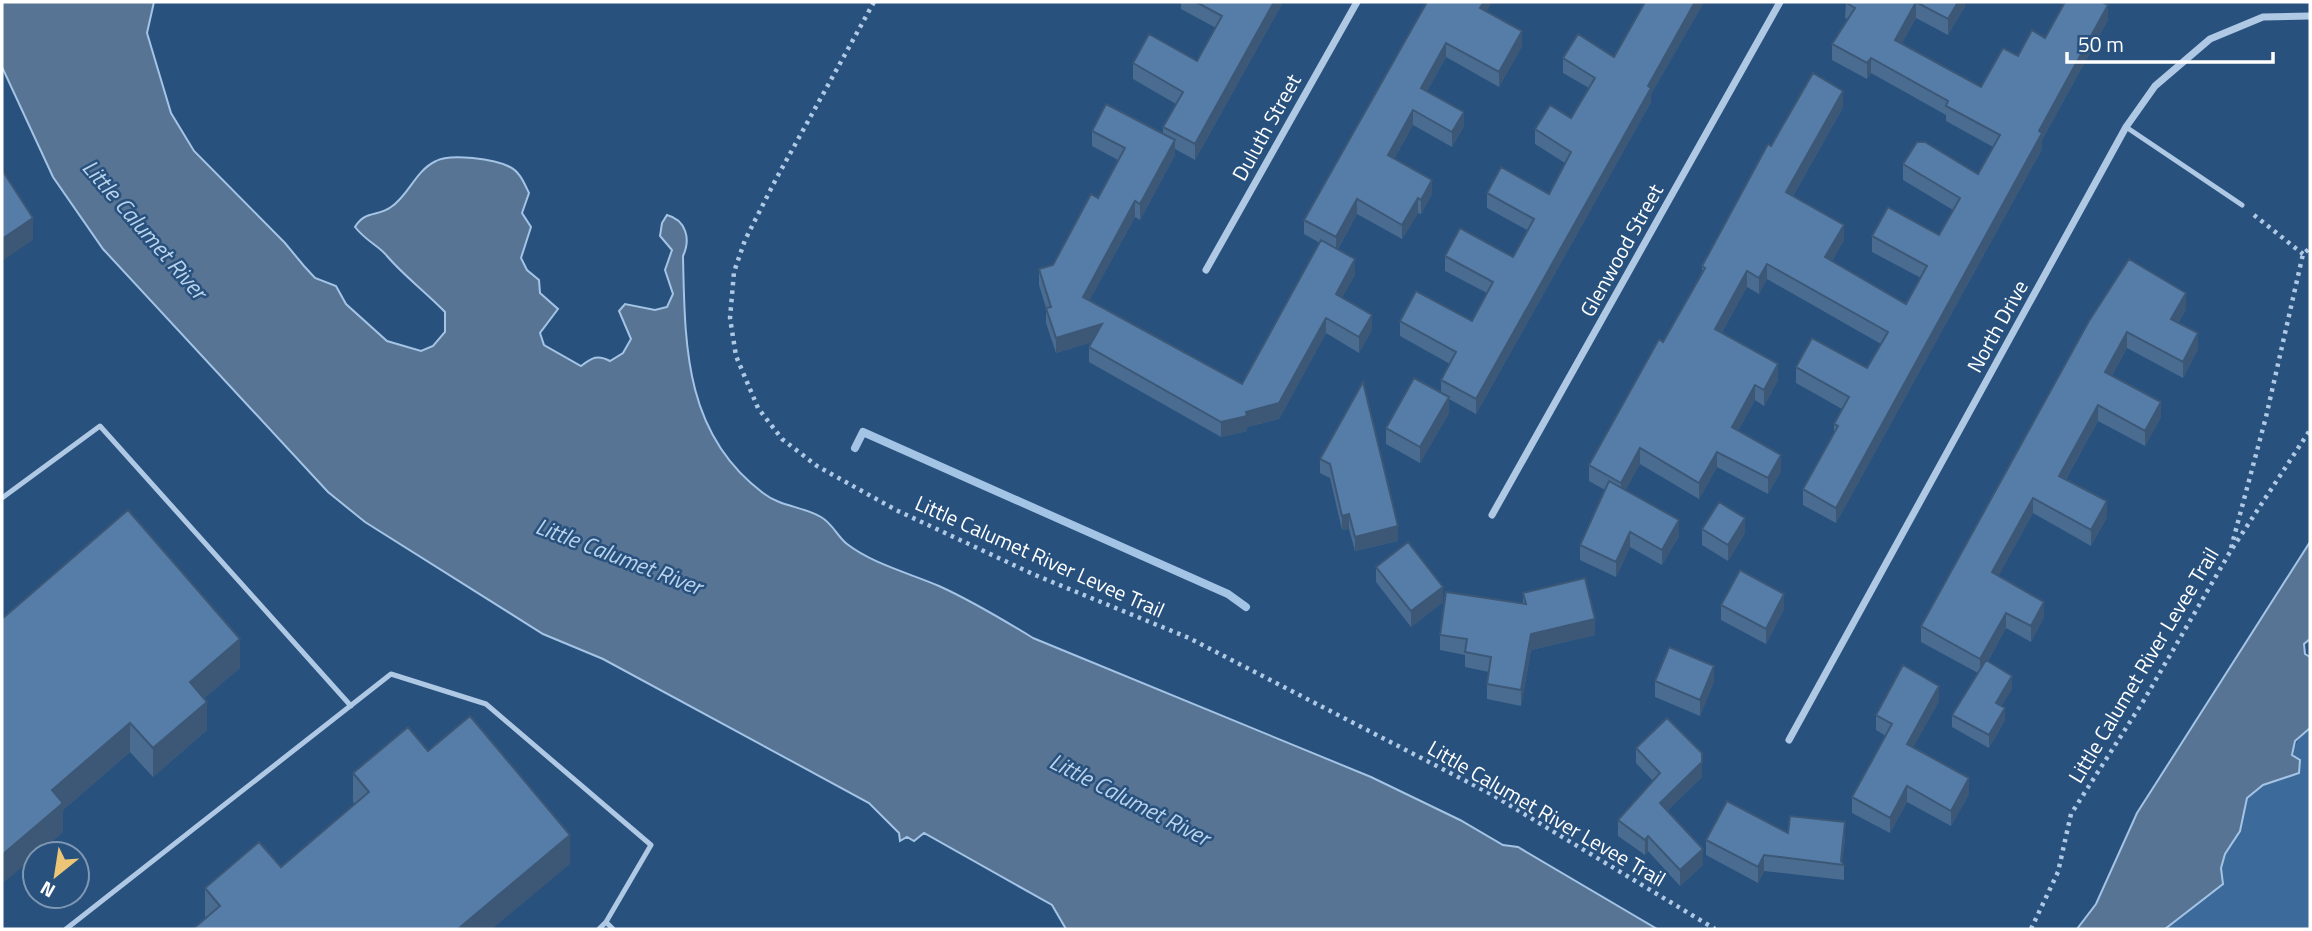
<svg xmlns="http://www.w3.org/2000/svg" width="2312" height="931" font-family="'Titillium Web',sans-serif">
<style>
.green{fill:#3c6b9b}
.water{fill:#587494;stroke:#a4c4e5;stroke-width:2}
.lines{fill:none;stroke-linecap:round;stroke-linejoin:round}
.stream{stroke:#a4c4e5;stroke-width:8}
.path{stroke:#afc9e5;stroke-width:4.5;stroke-dasharray:3.5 5;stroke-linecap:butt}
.lane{stroke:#afc9e5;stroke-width:5}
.street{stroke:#afc9e5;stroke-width:7}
.wall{fill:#496c90}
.shaded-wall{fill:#3c5876}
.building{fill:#557da8;stroke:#3c5876;stroke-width:2}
.labels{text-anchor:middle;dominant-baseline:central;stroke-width:5;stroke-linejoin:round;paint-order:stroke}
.street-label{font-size:21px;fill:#fff;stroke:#28517e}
.water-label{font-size:23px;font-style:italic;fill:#bad3ec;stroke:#28517e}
</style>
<rect width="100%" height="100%" fill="#28517e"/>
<path class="green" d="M2310,728V929H2165L2223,884L2221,869L2225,854L2240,831L2247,798L2263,785L2298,773C2291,751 2292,743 2310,728Z"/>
<path class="water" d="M2,2H154L147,33L171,113L194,151L285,243L304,266L315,278L336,286L346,304L387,341L421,351L433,346L445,332V312C426,292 405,277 387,256C378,245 367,242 355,227C365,210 378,217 391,207C409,195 415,171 436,161C450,153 495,159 510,167C520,172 524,183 529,193L522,213L531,227L521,258L527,270L539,280L540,293L558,309L540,333L544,345L581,366C592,358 597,354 610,361L623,353L631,339L619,311L625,304L655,310L667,307L673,294L665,270L672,250L660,236L662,223L667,215C686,220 691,239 683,256C685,345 684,434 763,493C781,507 802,506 821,517C833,524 837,536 847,544C873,564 909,573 939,586C972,601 1002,619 1033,638L1371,777L1460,820L1503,845L1518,847L1657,929H1066L1052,905L924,833L914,841L907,837L900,841L899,833L869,803L603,659L543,634L365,522L328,492L103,249L53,177L2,67Z
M2310,542V639L2304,644L2305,654L2310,657V728L2295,741L2292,755L2300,760L2299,773L2263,785L2247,798L2240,831L2225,854L2221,868L2223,884L2165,929H2077L2096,904L2137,813Z"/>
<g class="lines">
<path class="stream" d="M855,448L863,432L1228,594L1246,607"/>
<path class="path" d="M874,2L776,179L745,240L734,272L730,318L736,356L758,408L782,439L817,466L896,510L1035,575L1189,638L1491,794L1715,929
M2254,215L2303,254
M2231,548L2266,417L2303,254L2310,248
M2031,929L2058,872L2071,814L2144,700L2230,552L2310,430"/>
<path class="lane" d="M2126,127L2242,205
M2,498L100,426L351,706
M66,929L391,674L486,704L651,845L606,922
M599,929L606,922L613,929"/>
<path class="street" d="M1206,270L1357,2
M1492,515L1780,2
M1789,740L2126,127L2155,86L2210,39L2263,17L2310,16"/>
</g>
<path class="wall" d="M1181,2H1283L1195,160L1175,149V155L1140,220L1135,217L1089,301L1242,384L1320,243L1304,234V220L1427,2L1486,12L1522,46L1499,87L1446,57L1427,91L1464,126L1452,147L1413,125L1394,159L1432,194L1421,214L1418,213L1402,239L1357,214L1338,249L1355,274L1342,298L1372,330L1359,353L1326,333L1279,419L1247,427V431L1221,437L1089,362V347L1092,342L1056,353L1046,323V308L1039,285V269L1053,265L1098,198L1118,160L1092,146V131L1163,134V127L1176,104L1133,79V63L1197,61L1216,28L1181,9Z
M1704,2L1651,94V102L1476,414L1449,399V413L1420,463L1386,444V428L1441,393V380L1450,364L1400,336V321H1472L1487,293L1445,271V256L1513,257L1527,230L1487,208V193L1549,194L1565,163L1535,144V129L1571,118L1589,88L1563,73V58L1614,57Z
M1846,2H1965V6L1948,35L1916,18L1902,43L1981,87L2018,56L2045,38L2063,4L2058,2H2102L2108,20L2042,140V149L1836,523L1803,505V489L1834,434V424L1842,409L1796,383V367L1867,368L1881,344L1767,279L1759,294L1747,287L1722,332L1778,380L1764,406L1755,400L1738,431L1781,471L1768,494L1717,467L1699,499L1640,464L1625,490L1679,536L1662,565L1630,547L1616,577L1580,560V545L1605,490L1589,481V465L1663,342L1702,273V266L1771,146L1843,107L1793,196L1844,240L1832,261L1906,304L1921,278L1872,252V236L1939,235L1953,210L1903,180V164L1978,174L1993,147L1946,121V115L1871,73L1867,79L1832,60V44L1848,19L1845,18Z
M2186,309L2178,323L2198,349L2183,378L2127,348L2112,375L2161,417L2145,446L2098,421L2066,479L2107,517L2091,546L2033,513L1998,576L2044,617L2031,642L2006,628L1988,661L2012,689L2001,706L2005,720L1989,748L1952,727V715L1978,673L1921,642V626L2089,321Z
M1363,382L1398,541L1355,551L1349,529L1342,530L1330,478L1320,473V459Z
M1702,529L1745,533L1728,561L1702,545Z
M1376,567L1443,602L1411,627L1376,582Z
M1523,593L1595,635L1531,650L1521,706L1487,699V684L1489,672L1465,667V655L1440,650V635L1523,603Z
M1721,605L1784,609L1766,644L1721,620Z
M2,619L240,668L204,698L207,730L153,777L130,752L63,810V832L37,854H35Z
M1655,681H1714L1700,716L1655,697Z
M1939,701L1913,747L1969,794L1951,826L1907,802L1890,833L1852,813V797L1886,736L1876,730V715Z
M1636,748L1702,777L1667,811L1703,865L1680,886L1648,851L1645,855L1618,836V820L1653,781L1636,763Z
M428,751L570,864L206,918L205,917V888L281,867L355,804L353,802V773Z
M1788,833L1845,838L1842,862L1844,865V880L1764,871L1758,883L1706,855V840Z"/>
<path class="shaded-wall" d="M1274,2H1283L1195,160V144Z
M1484,2H1492L1480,23V8Z
M1695,2H1704L1651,94V102L1476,414V399Z
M1916,2V18L1895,56V40Z
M1958,2H1965V6L1948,35V19Z
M2108,5V20L2042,140V149L1836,523V508Z
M1522,31V46L1499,87V72Z
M1446,43V57L1421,102V88Z
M1871,58V73L1867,79V63Z
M1843,91V107L1786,208V192Z
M1413,110V125L1388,170V155Z
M1464,112V126L1452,147V132Z
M1175,140V155L1140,220V204Z
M1432,180V194L1421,214V200Z
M1418,198V213L1402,239V225Z
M1357,199V214L1336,252V237Z
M1135,201V217L1083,312V297Z
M33,218V240L2,261V239Z
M1844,225V240L1825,273V257Z
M1355,259V274L1336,310V294Z
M1767,264V279L1759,294V278Z
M1747,271V287L1715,344V329Z
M2186,293V309L2171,334V319Z
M1372,315V330L1359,353V337Z
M1326,318V333L1279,419L1247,427V431L1221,437V422L1246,412Z
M1102,324V339L1056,353V338Z
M2127,332V348L2105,387V372Z
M2198,333V349L2183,378V362Z
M1778,364V380L1764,406V390Z
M1755,385V400L1732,443V427Z
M1449,397V413L1420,463V447Z
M2161,402V417L2145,446V431Z
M2098,405V421L2059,491V476Z
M1640,448V464L1621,499V483Z
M1717,452V467L1699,499V483Z
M1781,455V471L1768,494V478Z
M2033,498V513L1992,588V572Z
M2107,501V517L2091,546V530Z
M1349,514V529L1342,530V516Z
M1745,518V533L1728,561V545Z
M1679,520V536L1662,565V550Z
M1398,526V541L1355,551V537Z
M1630,532V547L1616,577V562Z
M1443,587V602L1411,627V611Z
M1784,594V609L1766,644V629Z
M2044,602V617L2031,642V626Z
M2006,613V628L1980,675V659Z
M1595,619V635L1531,650L1521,706V690L1531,634Z
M240,639V668L190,710V682Z
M1714,666V681L1700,716V700Z
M2012,676V689L1996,715V703Z
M1939,686V701L1907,759V744Z
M207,702V730L153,777V748Z
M2005,708V720L1989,748V735Z
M130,723V752L63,810V832L37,854H35V856L2,884V856L52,790Z
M1702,762V777L1660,818V803Z
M1969,778V794L1951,826V811Z
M1907,786V802L1890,833V818Z
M1845,822V838L1842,864L1841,861Z
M570,835V864L492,929H458Z
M1648,836V851L1645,855V840Z
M1703,849V865L1680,886V870Z
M1764,855V871L1758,883V867Z"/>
<path class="building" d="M1196,2H1274L1195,144L1163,127L1183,92L1133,63L1149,34L1197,61L1222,16Z
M1427,2H1484L1480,8L1522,31L1499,72L1446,43L1421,88L1464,112L1452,132L1413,110L1388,155L1432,180L1421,200L1418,198L1402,225L1357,199L1336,237L1304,220Z
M1645,2H1695L1648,86L1651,88L1476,399L1441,380L1456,352L1400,321L1416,291L1472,321L1493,282L1445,256L1460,228L1513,257L1534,219L1487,193L1501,167L1549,194L1571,152L1535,129L1550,105L1571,118L1595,78L1563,58L1578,34L1614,57Z
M1845,2H1958L1948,19L1916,2L1895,40L1981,87L2003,48L2018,56L2032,30L2045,38L2065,2H2102L2108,5L2039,131L2042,133L1836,508L1803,489L1838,426L1834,424L1849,397L1796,367L1812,338L1867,368L1888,332L1767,264L1759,278L1747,271L1715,329L1778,364L1764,390L1755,385L1732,427L1781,455L1768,478L1717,452L1699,483L1640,448L1621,483L1589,465L1659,339L1663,342L1705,268L1702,266L1768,144L1771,146L1813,73L1843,91L1786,192L1844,225L1825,257L1906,304L1927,266L1872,236L1888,207L1939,235L1960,198L1903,164L1917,142H1925L1978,174L2000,135L1946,106L1948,101L1871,58L1867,63L1832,44L1855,8Z
M1106,104L1175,140L1140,204L1135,201L1083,297L1242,384L1321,240L1355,259L1336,294L1372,315L1359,337L1326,318L1279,403L1246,412L1247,416L1221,422L1089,347L1102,324L1056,338L1046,308L1051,307L1039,269L1053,265L1091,194L1098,198L1125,148L1092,131Z
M2,170L33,218L2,239Z
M2129,259L2186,293L2171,319L2198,333L2183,362L2127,332L2105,372L2161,402L2145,431L2098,405L2059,476L2107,501L2091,530L2033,498L1992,572L2044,602L2031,626L2006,613L1980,659L1921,626L2089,321Z
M1414,378L1449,397L1420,447L1386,428Z
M1363,382L1398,526L1355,537L1349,514L1342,516L1330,464L1320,459Z
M1609,481L1679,520L1662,550L1630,532L1616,562L1580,545Z
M1719,502L1745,518L1728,545L1702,529Z
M128,510L240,639L190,682L207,702L153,748L130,723L52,790L63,803L2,855V619Z
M1408,542L1443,587L1411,611L1376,567Z
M1740,570L1784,594L1766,629L1721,605Z
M1585,578L1595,619L1531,634L1521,690L1487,684L1491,657L1465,652L1467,639L1440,635L1446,592L1526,604L1523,593Z
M1669,647L1714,666L1700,700L1655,681Z
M1986,660L2012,676L1996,703L2005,708L1989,735L1952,715Z
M1903,665L1939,686L1907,744L1969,778L1951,811L1907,786L1890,818L1852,797L1892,724L1876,715Z
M470,716L570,835L458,929H193L220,906L205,888L259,842L281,867L369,792L353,773L408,727L428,751Z
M1667,718L1702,753V762L1660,803L1703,849L1680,870L1648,836L1645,840L1618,820L1660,773L1636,748Z
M1727,801L1788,833L1790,816L1845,822L1841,861L1844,865L1764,855L1758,867L1706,840Z"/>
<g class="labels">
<g class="street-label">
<text transform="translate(1266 127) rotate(-61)">Duluth Street</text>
<text transform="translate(1621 250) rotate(-61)">Glenwood Street</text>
<text transform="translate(1997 326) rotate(-61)">North Drive</text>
<text transform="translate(1040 556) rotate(24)">Little Calumet River Levee Trail</text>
<text transform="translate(2143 665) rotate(-59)">Little Calumet River Levee Trail</text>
<text transform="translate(1547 813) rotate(30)">Little Calumet River Levee Trail</text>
</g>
<g class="water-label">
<text transform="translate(145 229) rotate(49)">Little Calumet River</text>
<text transform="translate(619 556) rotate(21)">Little Calumet River</text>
<text transform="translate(1130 799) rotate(27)">Little Calumet River</text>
</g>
</g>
<rect width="2312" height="931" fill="none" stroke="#ffffff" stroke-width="7"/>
<g transform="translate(56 875) rotate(210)"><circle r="33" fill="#28517e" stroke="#7e97b2" stroke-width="2"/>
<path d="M0-5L12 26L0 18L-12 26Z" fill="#ecc576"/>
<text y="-10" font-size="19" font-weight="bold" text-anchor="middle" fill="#ffffff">N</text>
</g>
<path d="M2067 52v10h206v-10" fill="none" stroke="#ffffff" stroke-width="3.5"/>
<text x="2078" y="52" font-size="21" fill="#ffffff" stroke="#28517e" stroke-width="5" paint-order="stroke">50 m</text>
</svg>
